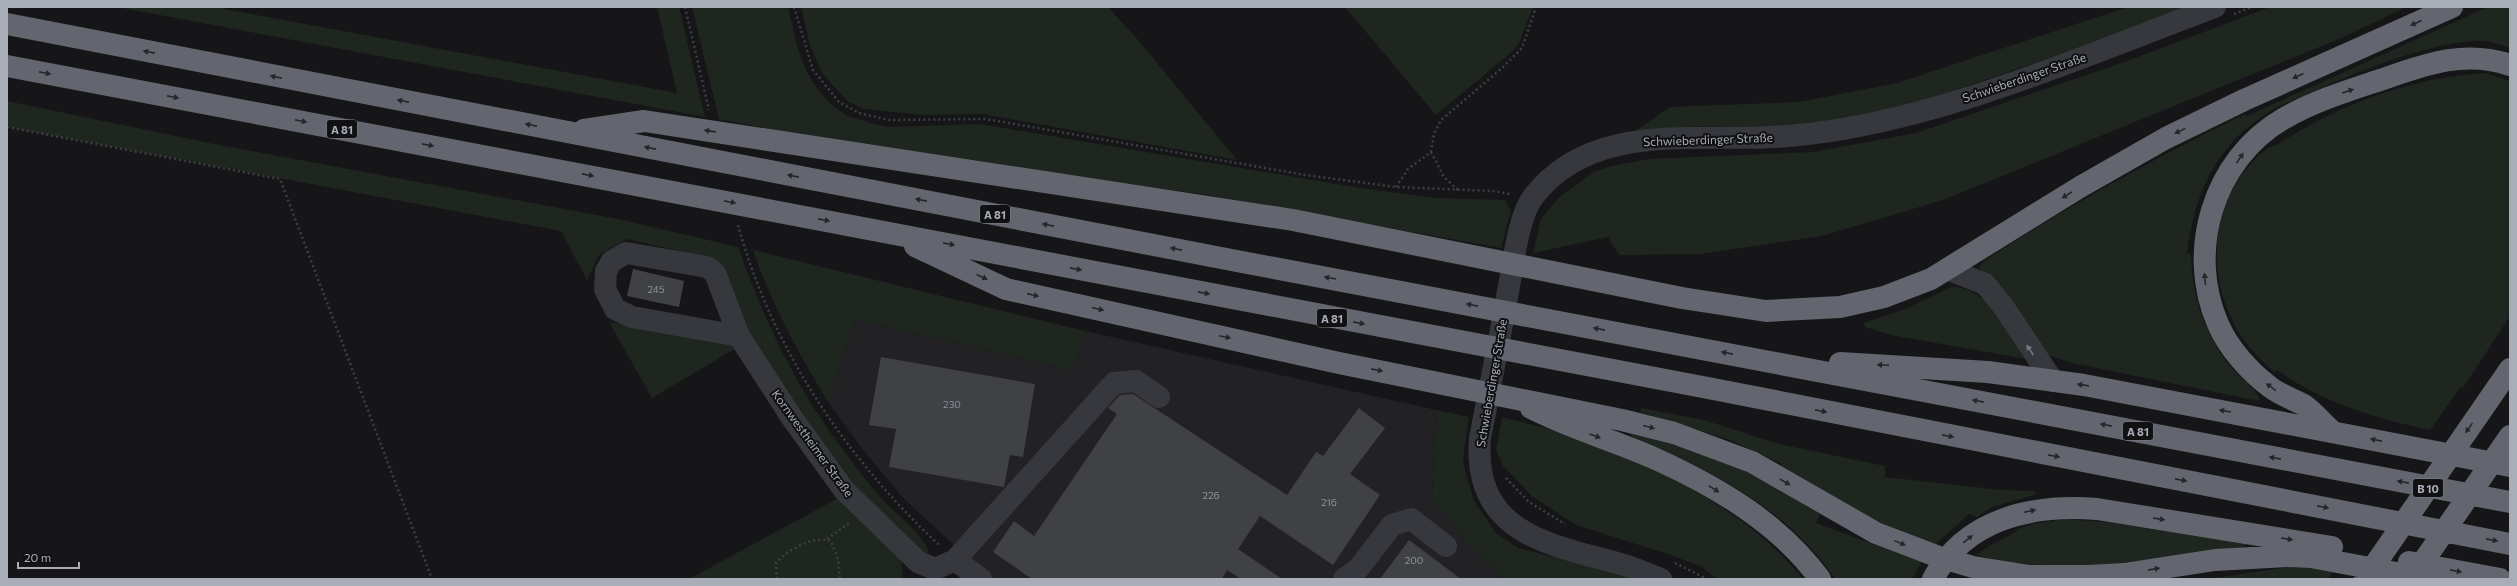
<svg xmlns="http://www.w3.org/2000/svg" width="2517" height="586" font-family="Commissioner,sans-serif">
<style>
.built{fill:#222225}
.green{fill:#1e261f}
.building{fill:#404145}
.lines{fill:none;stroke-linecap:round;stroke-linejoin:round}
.path{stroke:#3d3f44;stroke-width:2.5;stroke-dasharray:2 3;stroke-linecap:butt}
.minor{stroke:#37383d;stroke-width:22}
.highway{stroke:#63666e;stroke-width:22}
.oneway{fill:#26262a}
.oneway2{fill:#757881}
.labels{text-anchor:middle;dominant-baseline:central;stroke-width:4;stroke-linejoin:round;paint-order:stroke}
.number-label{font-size:10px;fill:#8e929b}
.shield{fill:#111113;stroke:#7b7e86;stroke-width:1}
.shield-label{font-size:11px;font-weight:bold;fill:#a8adb8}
.street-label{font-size:12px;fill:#a8adb8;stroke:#111113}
</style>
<rect width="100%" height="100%" fill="#161618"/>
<path class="built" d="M855,319L1072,371L1085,331L1436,410L1432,497L1463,539L1501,576L1514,579H981L955,546L904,499L863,450L828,402Z"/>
<path class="green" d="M117,7H214L677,93L657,7H679L705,117Z
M692,7H788L798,49L806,70L818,90L833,106L848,116L874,124L889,127L980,124L1360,188L1436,198L1503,200L1507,201V205L1511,210L1501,248L1213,196L841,143L719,119Z
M801,7H1108L1138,40L1237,160L983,114L923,115L864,109L847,101L822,73L810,45Z
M1345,7H1533L1519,43L1513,51L1436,115Z
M2128,7H2189L2060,54L1921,102L1845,120L1768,127L1697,126L1635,131L1670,107L1799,102L1897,83Z
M2270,7H2406L2344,37L1943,200L1822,236L1700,254L1619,255L1608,237L1533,253L1541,219L1558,198L1594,172L1612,166L1649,159L1813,152L1916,133L2127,61Z
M2488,7H2510V48C2498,44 2487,40 2474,41C2427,43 2349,75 2305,95C2293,101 2280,105 2269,112C2255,121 2240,132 2230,145C2202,178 2193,211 2187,253L2191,254C2192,296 2204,334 2231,367C2237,375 2261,392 2259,401L2072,363L2048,355L1979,268L1984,261C2068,206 2155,158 2245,114L2247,116Z
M2485,73L2510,81V316L2463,388H2460L2430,430C2376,418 2323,403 2277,370L2275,373C2262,360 2248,348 2239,333C2203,275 2211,195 2264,151C2273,144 2275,147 2283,141C2342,103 2415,77 2485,73Z
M7,101L219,145L618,219L738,247C761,311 789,373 828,429C846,454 865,480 886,503C898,516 925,536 929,553L923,555L846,483L776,385L706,257L627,239L599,255L587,280L561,231L7,127Z
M753,250L1085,331L1072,371L855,319L828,402C798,352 772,306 753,250Z
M1951,287C1988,286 2008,333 2026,359L1891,335L1865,327L1864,323L1905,309Z
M609,322L738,347L652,398Z
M1641,408L1704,420L1779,444L1885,466V477L2001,490L2036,491L2035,495L1992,507L1977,517L1969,514L1935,545L1858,513L1781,467L1782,464L1730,440L1640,412Z
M1436,410L1469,417L1463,458L1465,470L1474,501L1496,533L1518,548L1640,579H1514L1501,576L1463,539L1432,497Z
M1502,417C1523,423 1546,427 1567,434C1652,465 1745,507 1803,579H1717L1702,567L1671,555L1576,525L1532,496L1503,466L1496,449Z
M1633,431L1703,453L1752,474L1820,514L1816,523L1921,562L1912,579H1835C1788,508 1708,469 1633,438L1630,433Z
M842,496L900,552L903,579H689Z
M2066,519L2104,522L2247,543L2244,547C2156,558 2064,578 1976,555L1991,545L2018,531L2016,530L2032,524Z
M2307,567L2335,569L2328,579H2208L2282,568Z"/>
<path class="building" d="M633,269L684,281L679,307L627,296Z
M881,357L1035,384L1023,457L1010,455L1004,487L889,467L896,429L869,425Z
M1133,394L1287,495L1316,452L1323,456L1359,408L1385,428L1350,474L1380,495L1333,565L1260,516L1238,549L1282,579H1241L1227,570L1222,579H1032L993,552L1014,521L1034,536L1117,414L1108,408L1120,395Z
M1409,540L1461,579H1380Z"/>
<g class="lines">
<path class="path" d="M685,7L709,110
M794,7L813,70L839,102L859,113L888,120L986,119L1305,175L1396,187L1493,191L1510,194
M2234,14L2252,7
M7,127L280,179L432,579
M1431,152L1444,177L1458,190
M1396,187L1408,169L1431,152L1434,134L1441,120L1501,69L1522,48L1536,7
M738,225C772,349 846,458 939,545
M1506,478L1529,502L1565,524
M827,539L849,523
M1675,563L1707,579
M777,579L776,563C787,550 814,535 831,541L838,560L840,579"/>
<path class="minor" d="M1947,269L1985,284L2003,306L2053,381
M739,336L632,317L615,309L605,289L606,271L612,261L626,253L707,267L715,273L739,336L792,418L844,490L918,562L935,569L955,560L1114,383L1136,381L1159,397
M955,560L981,579
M1344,579L1358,569L1392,525L1411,519L1446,546
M1661,579C1648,574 1635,568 1621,564C1551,545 1472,534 1480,438C1490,387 1500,337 1509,286C1514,260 1518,218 1533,197C1593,118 1702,144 1788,136C1932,124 2080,57 2215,7"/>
<path class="highway" d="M7,24L1242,262L2510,502
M7,66L1708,388L2510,544
M584,130L644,121L1293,220L1682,298L1766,311L1840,307L1884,297L1931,279L2080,187L2166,138L2244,100L2452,7
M915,246L1006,289L1339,363L1622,420L1674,433L1752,462L1876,533L1939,557L1973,567L2030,576H2088L2124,574L2215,560L2290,556L2311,557L2428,579
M1840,363L1988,372L2084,385L2510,466
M1531,408C1572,429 1616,441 1658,460C1719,488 1780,524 1820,579
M2332,431C2323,423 2314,412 2304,405C2293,399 2280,395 2270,387C2250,372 2228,348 2218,324C2186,251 2213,160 2283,119C2314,101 2347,91 2380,80C2424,65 2464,49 2510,65
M2409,562L2500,579
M2414,575L2510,436
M1933,579C1966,518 2033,504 2097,509L2332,547
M2365,579L2510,369"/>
</g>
<defs><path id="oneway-solid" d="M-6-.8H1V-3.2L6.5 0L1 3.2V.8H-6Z"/></defs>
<g class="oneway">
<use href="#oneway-solid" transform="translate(2416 23) rotate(156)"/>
<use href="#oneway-solid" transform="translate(149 52) rotate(-169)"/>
<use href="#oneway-solid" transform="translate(45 73) rotate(11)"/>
<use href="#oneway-solid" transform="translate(2298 76) rotate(156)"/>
<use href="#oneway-solid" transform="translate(276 77) rotate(-169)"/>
<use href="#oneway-solid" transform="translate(2348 91) rotate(-19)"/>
<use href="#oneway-solid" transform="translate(173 97) rotate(11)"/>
<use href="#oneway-solid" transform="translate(403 101) rotate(-169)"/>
<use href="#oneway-solid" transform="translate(301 121) rotate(11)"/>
<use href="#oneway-solid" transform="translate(531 125) rotate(-169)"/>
<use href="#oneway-solid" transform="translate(710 131) rotate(-171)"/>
<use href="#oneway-solid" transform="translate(2180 131) rotate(154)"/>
<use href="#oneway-solid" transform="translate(428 145) rotate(11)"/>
<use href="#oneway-solid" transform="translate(650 148) rotate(-169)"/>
<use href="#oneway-solid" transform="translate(2240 158) rotate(-56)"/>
<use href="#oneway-solid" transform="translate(588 175) rotate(11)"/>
<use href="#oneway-solid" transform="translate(793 176) rotate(-169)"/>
<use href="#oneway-solid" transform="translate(2067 195) rotate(148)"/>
<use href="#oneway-solid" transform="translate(921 200) rotate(-169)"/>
<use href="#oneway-solid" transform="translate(730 202) rotate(11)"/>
<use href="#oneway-solid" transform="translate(824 220) rotate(11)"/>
<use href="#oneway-solid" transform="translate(1048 225) rotate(-169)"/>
<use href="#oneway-solid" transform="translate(949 244) rotate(11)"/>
<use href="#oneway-solid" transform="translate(1176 249) rotate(-169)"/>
<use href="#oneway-solid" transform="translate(1076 269) rotate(11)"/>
<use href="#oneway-solid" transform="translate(982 277) rotate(25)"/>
<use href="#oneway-solid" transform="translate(1330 278) rotate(-170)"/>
<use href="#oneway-solid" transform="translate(2205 279) rotate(-95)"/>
<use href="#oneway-solid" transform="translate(1204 293) rotate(11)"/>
<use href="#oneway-solid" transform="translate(1033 295) rotate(13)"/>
<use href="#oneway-solid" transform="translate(1472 305) rotate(-169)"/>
<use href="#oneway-solid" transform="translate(1098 309) rotate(13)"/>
<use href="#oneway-solid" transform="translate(1359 323) rotate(11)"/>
<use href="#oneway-solid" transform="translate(1599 329) rotate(-169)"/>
<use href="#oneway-solid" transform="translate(1225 337) rotate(12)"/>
<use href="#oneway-solid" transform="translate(1727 353) rotate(-169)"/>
<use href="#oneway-solid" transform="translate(1883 365) rotate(-178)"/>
<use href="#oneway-solid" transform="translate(1377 370) rotate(11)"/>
<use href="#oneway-solid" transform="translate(2083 385) rotate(-172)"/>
<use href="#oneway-solid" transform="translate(2271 387) rotate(-144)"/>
<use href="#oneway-solid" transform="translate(1978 401) rotate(-169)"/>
<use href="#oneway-solid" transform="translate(1821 411) rotate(11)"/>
<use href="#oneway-solid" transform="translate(2225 411) rotate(-170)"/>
<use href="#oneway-solid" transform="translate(2106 425) rotate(-169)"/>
<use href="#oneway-solid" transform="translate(1649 427) rotate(15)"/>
<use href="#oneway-solid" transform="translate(2469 428) rotate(125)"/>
<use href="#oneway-solid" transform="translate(1595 436) rotate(20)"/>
<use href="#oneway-solid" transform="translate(1948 436) rotate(11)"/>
<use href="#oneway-solid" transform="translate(2376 440) rotate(-169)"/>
<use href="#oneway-solid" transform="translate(2054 456) rotate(11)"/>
<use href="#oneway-solid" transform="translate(2275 458) rotate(-169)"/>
<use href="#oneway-solid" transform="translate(2181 480) rotate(11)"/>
<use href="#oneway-solid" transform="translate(1785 482) rotate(30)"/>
<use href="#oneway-solid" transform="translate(2403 482) rotate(-169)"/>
<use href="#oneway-solid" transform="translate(1714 489) rotate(32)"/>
<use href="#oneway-solid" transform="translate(2323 507) rotate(11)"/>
<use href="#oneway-solid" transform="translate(2030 511) rotate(-12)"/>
<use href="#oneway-solid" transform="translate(2159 519) rotate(9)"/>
<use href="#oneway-solid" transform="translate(1968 539) rotate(-39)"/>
<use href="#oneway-solid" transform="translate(2287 539) rotate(9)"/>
<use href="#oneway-solid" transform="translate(2492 540) rotate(11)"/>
<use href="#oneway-solid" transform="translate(1900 543) rotate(22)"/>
<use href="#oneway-solid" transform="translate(2154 569) rotate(-9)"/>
<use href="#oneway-solid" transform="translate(2456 571) rotate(11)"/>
</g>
<use class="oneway2" href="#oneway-solid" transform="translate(2030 350) rotate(-124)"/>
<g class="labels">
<g class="number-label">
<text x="656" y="289">245</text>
<text x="952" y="404">230</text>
<text x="1211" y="495">226</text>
<text x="1329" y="502">216</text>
<text x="1414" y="560">200</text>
</g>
<g class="shield">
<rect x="327" y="120" width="30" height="18" rx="3"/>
<rect x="980" y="205" width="30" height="18" rx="3"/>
<rect x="1317" y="309" width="30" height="18" rx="3"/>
<rect x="2123" y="422" width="30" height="18" rx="3"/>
<rect x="2413" y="479" width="30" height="18" rx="3"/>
</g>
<g class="shield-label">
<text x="342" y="129">A 81</text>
<text x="995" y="214">A 81</text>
<text x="1332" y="318">A 81</text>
<text x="2138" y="431">A 81</text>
<text x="2428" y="488">B 10</text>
</g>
<g class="street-label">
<text transform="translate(2024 77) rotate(-19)">Schwieberdinger Straße</text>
<text transform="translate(1708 139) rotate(-2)">Schwieberdinger Straße</text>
<text transform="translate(1491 383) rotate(-80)">Schwieberdinger Straße</text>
<text transform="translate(813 443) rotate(54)">Kornwestheimer Straße</text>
</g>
</g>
<rect width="2517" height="586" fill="none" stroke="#a8adb8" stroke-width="16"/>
<path d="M18 562v6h61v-6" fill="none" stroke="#a8adb8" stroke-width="2"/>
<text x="24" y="562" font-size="12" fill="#a8adb8" stroke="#111113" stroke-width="3" paint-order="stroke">20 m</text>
</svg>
